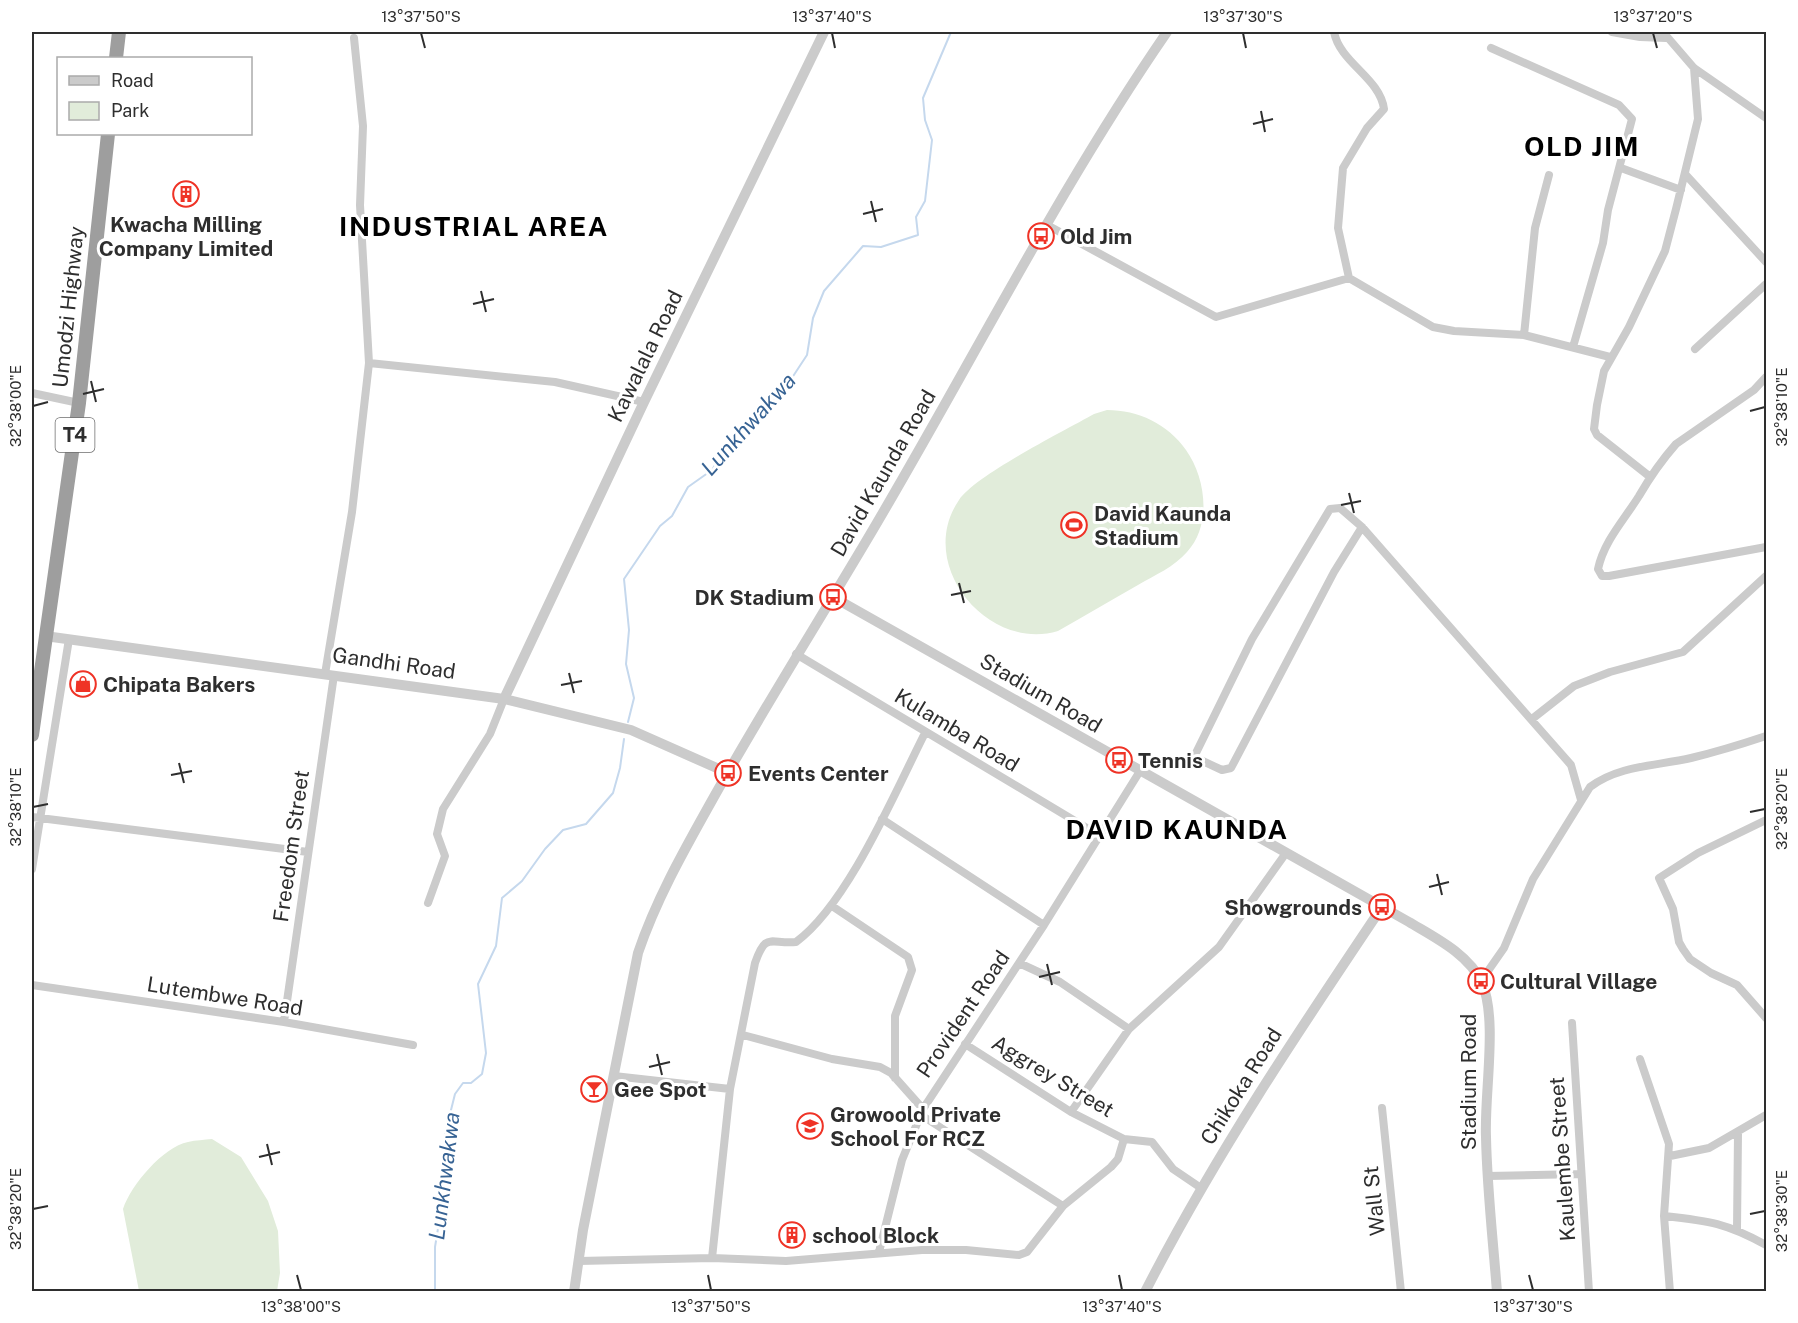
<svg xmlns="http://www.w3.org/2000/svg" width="1798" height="1323" font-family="'Public Sans',sans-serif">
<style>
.green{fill:#e1ecda}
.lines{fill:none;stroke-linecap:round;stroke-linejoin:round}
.stream{stroke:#c5d8ed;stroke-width:2}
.minor{stroke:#cbcbcb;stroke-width:8}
.tertiary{stroke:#cbcbcb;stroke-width:10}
.trunk{stroke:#9e9e9e;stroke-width:14}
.ticks{fill:none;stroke:#2e2e2e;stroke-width:2}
.labels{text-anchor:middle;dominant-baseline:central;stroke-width:6;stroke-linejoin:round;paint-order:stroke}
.shield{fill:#fff;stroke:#6d6d6d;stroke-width:1.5}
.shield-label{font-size:20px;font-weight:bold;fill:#2e2e2e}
.poi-label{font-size:21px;font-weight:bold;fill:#2e2e2e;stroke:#fff;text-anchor:start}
.street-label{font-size:21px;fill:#2e2e2e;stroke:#fff}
.water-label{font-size:22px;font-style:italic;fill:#376394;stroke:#fff}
.district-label{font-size:27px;font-weight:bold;letter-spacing:1.5px;fill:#000;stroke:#fff}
.neatline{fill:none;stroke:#2e2e2e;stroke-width:2}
.ticks-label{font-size:15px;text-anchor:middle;fill:#2e2e2e}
</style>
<rect width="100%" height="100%" fill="#fff"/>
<path class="green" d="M1107,410C1138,410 1168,424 1186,450C1206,478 1212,525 1187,552C1174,567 1155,575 1138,585C1111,600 1085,616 1058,631C987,652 915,564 959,500C976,475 1064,431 1094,414Z
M212,1139L241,1157L268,1201L278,1231L280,1273L277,1291H139L123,1209C131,1185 163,1147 188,1142C196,1140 204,1140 212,1139Z"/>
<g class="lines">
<path class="stream" d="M628,722L634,698L626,664L629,630L624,579L660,526L672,516L688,487L712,470L728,444L784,390L807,355L813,318L824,291L863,246L881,247L918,235L916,217L925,201L932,140L925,120L923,98L951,32
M435,1292V1247L448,1167L444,1138L455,1094L463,1083H471L482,1074L486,1053L478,984L496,946L502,898L522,881L545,849L563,830L586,824L613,793L620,768L624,739"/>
<path class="minor" d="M1334,32C1340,63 1380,78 1384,109L1367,128L1343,168L1338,228L1349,278L1433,327L1454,331L1524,335L1610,357
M1612,32L1640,37L1666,38
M1663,32L1694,68L1766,118
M1491,48L1619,105L1632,119L1608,210L1603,243L1573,347
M1621,168L1681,190
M1685,174L1766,262
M1047,225L1216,317L1349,278
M1524,335L1535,228L1549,175
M1695,349L1766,284
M369,363L555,382L644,402
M1766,377L1754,390L1676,444C1661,461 1650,477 1639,496C1624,520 1604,541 1598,569L1602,576H1609L1766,547
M32,393L79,403
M1649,476L1597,435L1594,429L1597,405L1604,371L1629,327L1665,251L1676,209L1698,119L1694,68
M1362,527L1334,572L1231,768L1222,770L1194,757L1252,639L1330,509L1340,508L1362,527L1571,765L1581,800
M796,654L1100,836
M325,674L352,512L369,363L360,205L363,126L354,38
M1532,719L1574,686L1610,672L1683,652L1766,576
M32,817L308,852
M882,819L1044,925
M1766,820L1698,853L1659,878L1673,909L1679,942L1683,949L1690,959L1711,973L1737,985L1766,1018
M32,869L69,639
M428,903L445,856L437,834L443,809L490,734L504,699
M832,906L908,957L912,970L895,1016V1078
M1019,963L1060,982L1129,1029
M1481,981L1504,948L1533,879L1590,787C1619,765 1657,766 1691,758C1716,752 1742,744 1766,736
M32,985L284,1022L413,1045
M284,1022L334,675
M1572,1023L1589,1292
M743,1035L832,1059L880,1067L891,1073L923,1109
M965,1044L1071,1112L1124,1139L1152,1142L1173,1169L1201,1188
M1640,1059L1669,1144L1664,1216L1670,1292
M614,1076L730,1089
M1382,1108L1401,1292
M1071,1112L1129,1029L1219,947L1286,853
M921,1115L1063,1206
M1670,1156L1709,1148L1766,1115
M1488,1176L1581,1174
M1664,1216C1710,1221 1726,1223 1766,1245
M1737,1229L1738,1133
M879,1252L902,1160L923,1109L1044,925L1140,771
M712,1258L730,1089L755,963C766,932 769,944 796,942C848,904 895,792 925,733
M579,1261L712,1258L786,1261L922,1250H966L1019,1255L1027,1252L1063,1206L1111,1167L1118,1159L1124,1139"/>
<path class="tertiary" d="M833,597L1409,922C1434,937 1469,954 1482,983C1498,1019 1484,1095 1486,1137C1487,1188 1493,1240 1497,1292
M45,636L504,699L631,730L728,773
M504,699L644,402L824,32
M574,1292L583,1230L638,953C657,897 686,847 715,795C764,708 817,624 868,538C968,370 1056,193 1167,32
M1145,1292C1214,1157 1298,1032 1382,907"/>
<path class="trunk" d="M116,58L119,32
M32,735L79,403L108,134"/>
</g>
<path class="ticks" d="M421,33L425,48M832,33L835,48M1243,33L1246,48M1653,33L1657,48M1261,111L1265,132M1253,124L1273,119M871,201L876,222M863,214L883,209M481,291L486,312M473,304L494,299M91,381L96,402M83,394L104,389M33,406L48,402M1750,411L1765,407M1349,493L1354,513M1341,505L1361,501M959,583L964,603M951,595L971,591M569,673L574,693M561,685L582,681M179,763L184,783M171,775L192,771M33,807L48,804M1750,812L1765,809M1437,874L1442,895M1429,887L1449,882M1047,964L1052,985M1039,977L1060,972M657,1054L662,1075M649,1067L670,1062M267,1144L272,1165M259,1157L280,1152M33,1209L48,1206M1750,1214L1765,1211M297,1275L301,1290M708,1275L711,1290M1119,1275L1122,1290M1529,1275L1533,1290"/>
<defs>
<g id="building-ring" transform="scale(1.35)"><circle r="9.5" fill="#fff" stroke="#ef3326" stroke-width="1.5"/><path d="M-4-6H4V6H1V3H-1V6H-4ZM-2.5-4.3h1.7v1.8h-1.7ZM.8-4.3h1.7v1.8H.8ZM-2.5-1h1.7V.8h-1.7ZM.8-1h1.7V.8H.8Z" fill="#ef3326"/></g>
<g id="bus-ring" transform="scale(1.35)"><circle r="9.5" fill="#fff" stroke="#ef3326" stroke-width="1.5"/><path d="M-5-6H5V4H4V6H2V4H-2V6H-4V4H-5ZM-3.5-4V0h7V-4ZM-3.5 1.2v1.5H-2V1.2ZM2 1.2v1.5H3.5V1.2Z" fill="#ef3326"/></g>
<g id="stadium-ring" transform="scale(1.35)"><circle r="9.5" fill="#fff" stroke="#ef3326" stroke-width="1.5"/><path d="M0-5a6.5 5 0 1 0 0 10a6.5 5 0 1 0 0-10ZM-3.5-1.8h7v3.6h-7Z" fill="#ef3326"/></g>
<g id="shop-ring" transform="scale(1.35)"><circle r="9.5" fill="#fff" stroke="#ef3326" stroke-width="1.5"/><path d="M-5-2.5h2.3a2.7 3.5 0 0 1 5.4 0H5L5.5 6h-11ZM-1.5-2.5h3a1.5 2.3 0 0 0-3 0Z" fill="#ef3326"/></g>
<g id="bar-ring" transform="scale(1.35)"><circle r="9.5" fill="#fff" stroke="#ef3326" stroke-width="1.5"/><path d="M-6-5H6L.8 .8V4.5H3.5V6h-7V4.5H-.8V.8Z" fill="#ef3326"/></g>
<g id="school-ring" transform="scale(1.35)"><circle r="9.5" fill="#fff" stroke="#ef3326" stroke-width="1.5"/><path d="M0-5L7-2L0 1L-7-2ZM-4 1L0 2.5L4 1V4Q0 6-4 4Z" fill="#ef3326"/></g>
</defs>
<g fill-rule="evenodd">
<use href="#building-ring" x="186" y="194"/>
<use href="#bus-ring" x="1041" y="236"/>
<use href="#stadium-ring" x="1074" y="525"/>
<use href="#bus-ring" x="833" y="597"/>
<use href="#shop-ring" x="83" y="684"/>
<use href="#bus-ring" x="1119" y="760"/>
<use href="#bus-ring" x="728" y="773"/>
<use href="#bus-ring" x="1382" y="907"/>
<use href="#bus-ring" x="1481" y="981"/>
<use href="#bar-ring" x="594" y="1089"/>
<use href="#school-ring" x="810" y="1126"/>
<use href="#building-ring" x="792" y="1235"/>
</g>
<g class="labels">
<rect class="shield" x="55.5" y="418" width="39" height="34" rx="4.5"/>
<g class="shield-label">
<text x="75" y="435">T4</text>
</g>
<g class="poi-label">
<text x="186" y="224" text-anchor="middle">Kwacha Milling<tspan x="186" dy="24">Company Limited</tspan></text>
<text x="1060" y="236">Old Jim</text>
<text x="1094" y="513">David Kaunda<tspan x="1094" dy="24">Stadium</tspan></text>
<text x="814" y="597" text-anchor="end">DK Stadium</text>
<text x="103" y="684">Chipata Bakers</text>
<text x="1138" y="760">Tennis</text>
<text x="748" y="773">Events Center</text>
<text x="1362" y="907" text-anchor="end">Showgrounds</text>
<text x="1500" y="981">Cultural Village</text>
<text x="614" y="1089">Gee Spot</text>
<text x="830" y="1114">Growoold Private<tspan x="830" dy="24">School For RCZ</tspan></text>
<text x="812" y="1235">school Block</text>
</g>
<g class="street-label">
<text transform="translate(68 307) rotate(-84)">Umodzi Highway</text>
<text transform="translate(645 356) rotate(-64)">Kawalala Road</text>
<text transform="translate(883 473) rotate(-60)">David Kaunda Road</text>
<text transform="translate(394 663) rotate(8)">Gandhi Road</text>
<text transform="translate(1041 693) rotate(30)">Stadium Road</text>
<text transform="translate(957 730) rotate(31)">Kulamba Road</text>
<text transform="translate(291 846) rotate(-82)">Freedom Street</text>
<text transform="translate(225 996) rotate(9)">Lutembwe Road</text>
<text transform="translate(963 1014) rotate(-56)">Provident Road</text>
<text transform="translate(1053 1076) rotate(31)">Aggrey Street</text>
<text transform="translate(1468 1082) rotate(-90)">Stadium Road</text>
<text transform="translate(1241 1086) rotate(-58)">Chikoka Road</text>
<text transform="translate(1562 1159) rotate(-94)">Kaulembe Street</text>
<text transform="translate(1374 1201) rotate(-96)">Wall St</text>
</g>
<g class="water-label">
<text transform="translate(748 424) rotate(-48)">Lunkhwakwa</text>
<text transform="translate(444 1176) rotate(-83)">Lunkhwakwa</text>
</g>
<g class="district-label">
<text x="1582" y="146">OLD JIM</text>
<text x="474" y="226">INDUSTRIAL AREA</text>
<text x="1177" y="829">DAVID KAUNDA</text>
</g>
</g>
<rect width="1798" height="1323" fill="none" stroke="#ffffff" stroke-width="66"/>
<rect x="57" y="57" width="195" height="78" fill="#ffffff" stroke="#ababab" stroke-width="1.5"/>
<rect x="69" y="76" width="30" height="9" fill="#cbcbcb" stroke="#ababab" stroke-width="1.5"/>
<text x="111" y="87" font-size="18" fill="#2e2e2e">Road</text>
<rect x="69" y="102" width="30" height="18" fill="#e1ecda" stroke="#ababab" stroke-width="1.5"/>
<text x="111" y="117" font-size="18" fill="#2e2e2e">Park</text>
<rect x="33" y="33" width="1732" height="1257" class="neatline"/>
<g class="ticks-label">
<text x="421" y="22">13°37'50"S</text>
<text x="832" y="22">13°37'40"S</text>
<text x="1243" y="22">13°37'30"S</text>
<text x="1653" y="22">13°37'20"S</text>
<text transform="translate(16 406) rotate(-90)" y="5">32°38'00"E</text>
<text transform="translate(1782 407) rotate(-90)" y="5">32°38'10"E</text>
<text transform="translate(16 807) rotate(-90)" y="5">32°38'10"E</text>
<text transform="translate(1782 809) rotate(-90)" y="5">32°38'20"E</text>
<text transform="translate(16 1209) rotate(-90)" y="5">32°38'20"E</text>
<text transform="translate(1782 1211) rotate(-90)" y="5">32°38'30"E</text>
<text x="301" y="1312">13°38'00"S</text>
<text x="711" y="1312">13°37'50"S</text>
<text x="1122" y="1312">13°37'40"S</text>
<text x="1533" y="1312">13°37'30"S</text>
</g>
</svg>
